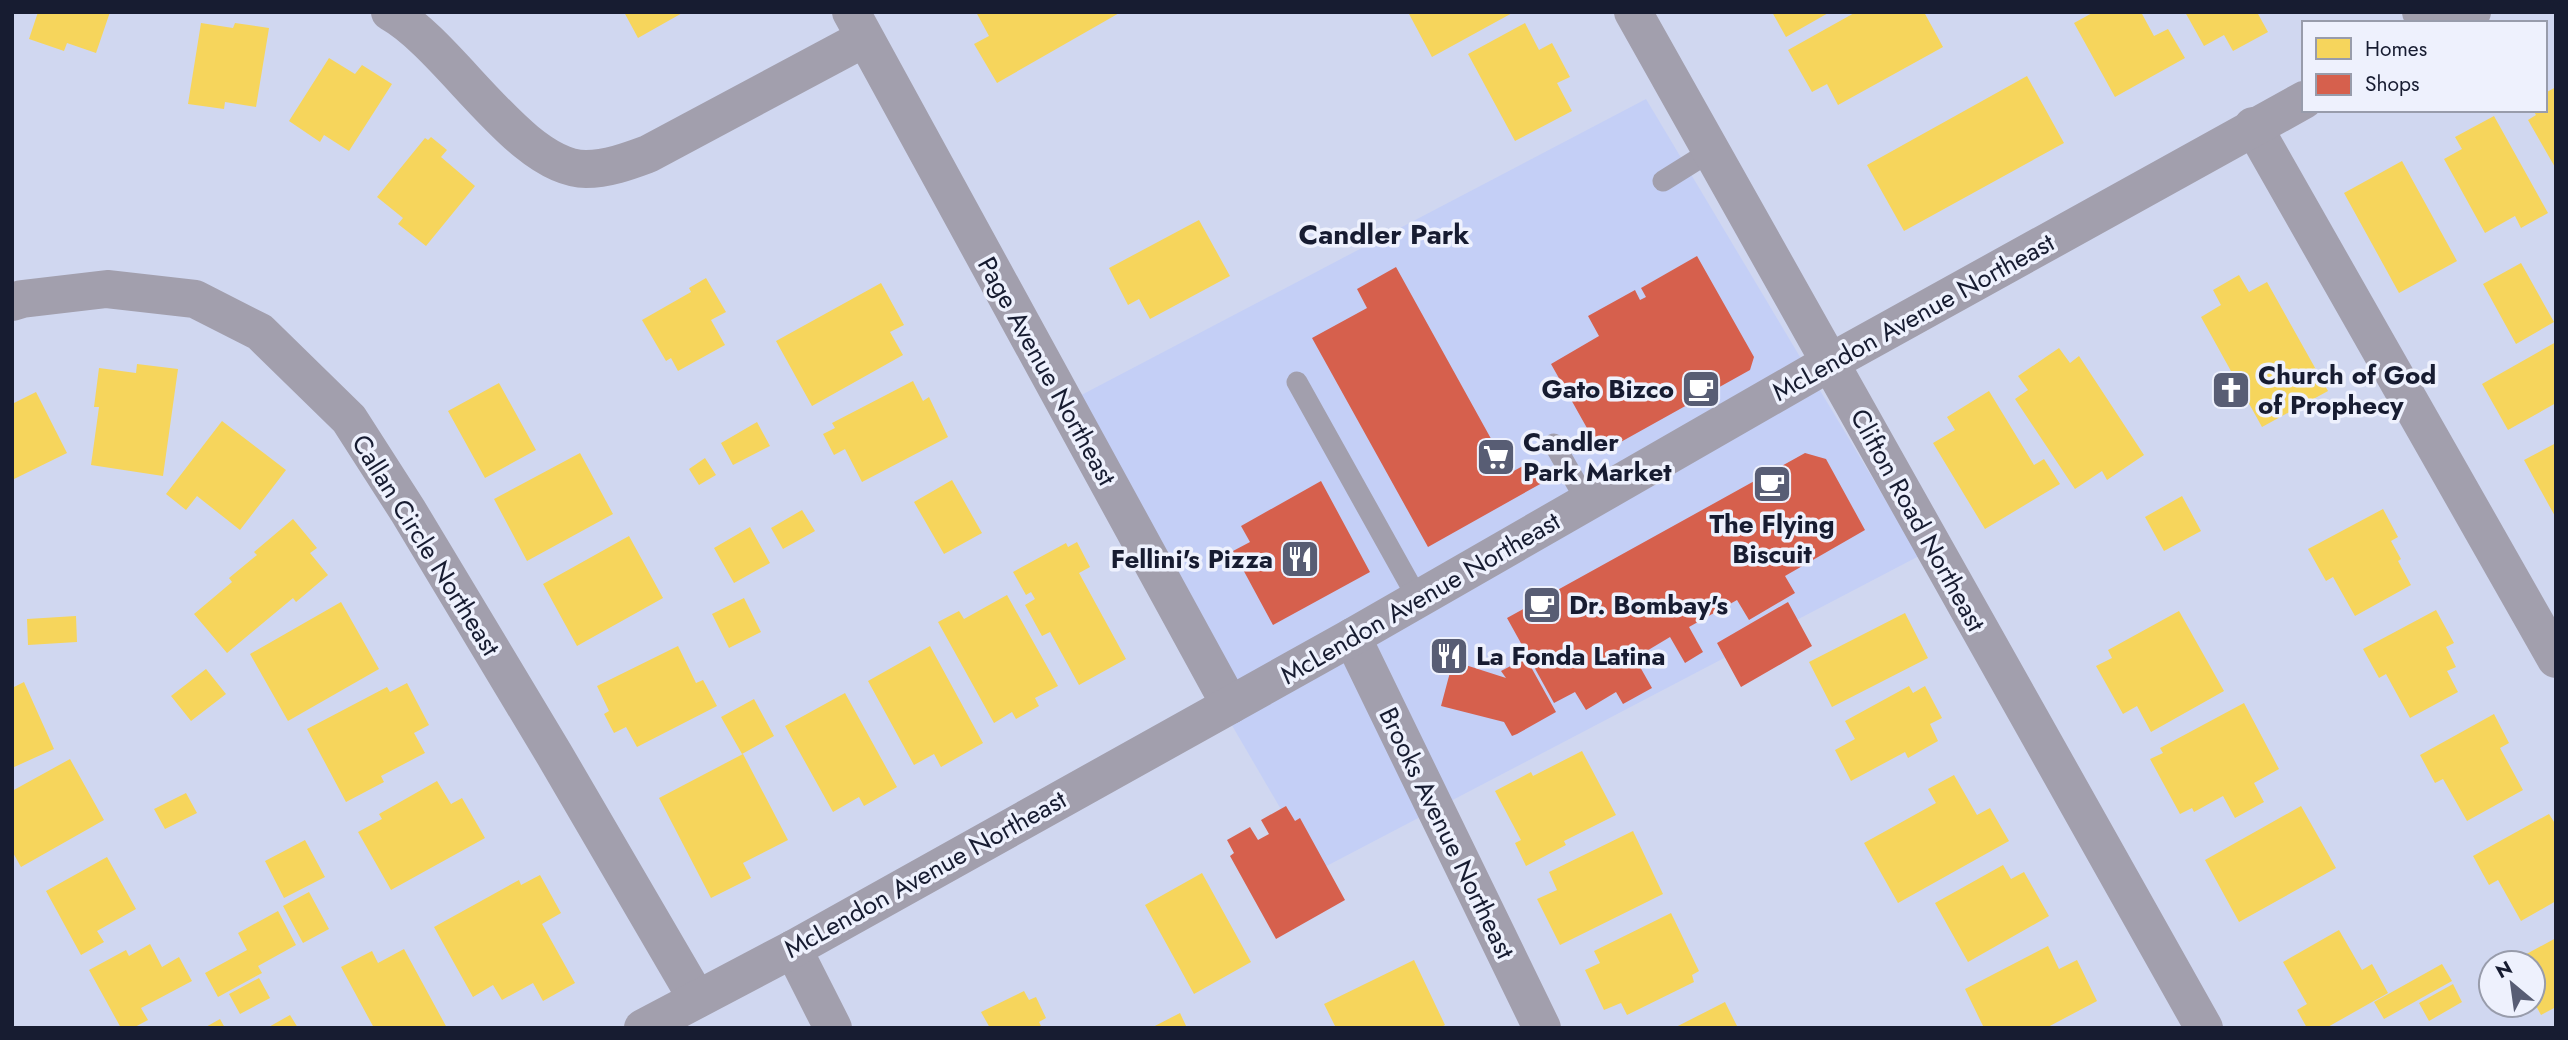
<svg xmlns="http://www.w3.org/2000/svg" width="2568" height="1040" font-family="Jost,sans-serif">
<style>
.built{fill:#c4cff6}
.homes{fill:#f6d55c}
.shops{fill:#d6604d}
.lines{fill:none;stroke-linecap:round;stroke-linejoin:round}
.service{stroke:#a29fad;stroke-width:21}
.minor{stroke:#a29fad;stroke-width:38}
.tertiary{stroke:#a29fad;stroke-width:38}
.labels{text-anchor:middle;dominant-baseline:central;stroke-width:7;stroke-linejoin:round;paint-order:stroke}
.street-label{font-size:26px;fill:#171c31;stroke:#eef1fd}
.poi-label{font-size:26px;font-weight:bold;fill:#171c31;stroke:#eef1fd;text-anchor:start}
.neighbourhood-label{font-size:28px;font-weight:bold;fill:#171c31;stroke:#eef1fd}
</style>
<rect width="100%" height="100%" fill="#d0d7f0"/>
<path class="built" d="M1646,99L1919,556L1317,871L1049,412Z"/>
<path class="homes" d="M38,12H110L96,53L67,43L64,51L29,39Z
M624,12H684L638,38Z
M976,12H1121L997,83L974,44L989,36Z
M1408,12H1514L1432,57Z
M1772,12H1830L1786,37Z
M1856,12H1924L1943,47L1838,105L1827,84L1812,92L1788,50Z
M2094,12H2141L2154,36L2168,29L2185,58L2115,97L2074,23Z
M2185,12H2257L2268,32L2233,51L2224,35L2204,46Z
M201,23L233,28L235,23L269,28L256,107L225,102L224,109L188,104Z
M1525,23L1539,50L1552,43L1570,77L1557,83L1572,111L1515,141L1468,54Z
M329,58L355,74L362,65L392,84L349,151L324,135L320,142L289,121Z
M2027,76L2064,143L1904,231L1867,165Z
M2556,87V169L2528,120L2536,115L2533,110H2545V93Z
M2494,116L2548,213L2521,228L2515,216L2485,233L2444,159L2462,149L2455,137Z
M431,137L447,150L441,157L475,186L426,246L398,224L403,218L377,197L425,138L428,140Z
M2402,161L2457,261L2399,293L2344,193Z
M1199,220L1230,276L1150,319L1139,299L1128,305L1109,268Z
M2521,263L2554,322L2516,344L2483,284Z
M2239,275L2249,292L2267,282L2328,391L2262,427L2201,317L2221,305L2213,290Z
M706,278L726,312L711,320L725,345L678,371L671,358L666,361L642,320L691,292L689,288Z
M881,283L904,325L890,332L903,355L812,406L776,341Z
M2556,342V403L2508,430L2482,384Z
M2059,348L2070,363L2079,356L2144,455L2107,480L2102,471L2075,489L2015,399L2028,390L2018,376Z
M137,364L178,369L163,476L91,465L99,407H94L99,368L136,373Z
M913,381L923,401L929,397L948,437L862,482L845,449L834,455L823,434L835,428L832,423Z
M499,383L536,450L485,478L448,411Z
M1989,391L2034,465L2044,459L2060,484L1985,529L1933,443L1955,430L1947,417Z
M36,392L67,453L12,480V404Z
M222,421L286,470L240,530L197,496L186,510L166,494Z
M757,422L770,446L733,465L721,443Z
M2556,443V518L2524,460Z
M580,453L613,514L527,561L494,499Z
M705,458L716,475L699,485L689,469Z
M952,480L982,533L944,554L914,502Z
M2182,496L2201,531L2164,551L2145,517Z
M2383,509L2398,537L2391,541L2401,559L2398,561L2411,585L2355,616L2333,577L2326,581L2308,549Z
M802,510L815,531L783,549L771,528Z
M293,519L317,548L310,553L328,575L296,602L293,598L227,653L194,614L232,582L229,578L257,555L254,552Z
M750,527L770,563L734,583L714,548Z
M629,536L663,598L577,646L543,584Z
M1077,542L1090,567L1079,573L1126,659L1079,685L1050,632L1042,636L1025,605L1035,599L1031,592L1026,595L1013,572L1066,543L1068,547Z
M1007,595L1058,686L1035,698L1039,706L1016,719L1012,712L994,723L938,622L959,611L964,619Z
M744,598L761,632L729,648L712,614Z
M341,602L379,669L288,721L250,654Z
M2436,610L2454,643L2446,647L2456,667L2447,671L2458,692L2410,718L2386,674L2379,678L2363,649Z
M2179,611L2224,691L2151,732L2137,706L2123,714L2096,666L2112,658L2108,650Z
M1905,613L1928,658L1832,707L1809,662Z
M76,616L77,642L28,645L27,619Z
M678,646L696,683L703,680L717,706L637,747L626,727L614,733L604,714L609,711L597,686Z
M930,646L983,743L941,767L934,754L914,765L868,681Z
M206,669L226,694L191,721L171,696Z
M24,682L54,749L12,768V688Z
M407,683L429,725L414,733L425,753L381,776L384,782L346,802L307,729L387,687L390,692Z
M1909,686L1913,693L1925,686L1942,718L1930,724L1938,741L1908,758L1905,752L1851,781L1835,750L1855,739L1845,721Z
M845,693L897,787L864,806L859,797L833,812L785,726Z
M754,699L774,736L742,754L721,717Z
M2244,703L2279,769L2254,783L2264,802L2235,818L2223,796L2194,812L2192,808L2180,814L2150,759L2163,753L2160,748Z
M2494,714L2509,743L2500,748L2523,790L2467,821L2443,779L2435,783L2420,755Z
M1582,751L1616,815L1564,841L1566,845L1526,866L1515,843L1521,840L1495,791L1531,772L1533,776Z
M743,754L788,840L743,863L751,878L711,898L659,798Z
M70,759L104,820L21,867L12,851V791Z
M1954,775L1977,815L1990,808L2009,841L1898,903L1864,843L1936,803L1928,789Z
M437,781L451,804L462,798L485,838L391,890L358,832L382,819L379,814Z
M186,793L197,813L165,829L154,809Z
M2301,806L2336,868L2239,922L2205,860Z
M2549,814L2556,825V901L2521,921L2498,880L2489,885L2473,856Z
M1633,831L1663,894L1560,945L1537,899L1557,890L1549,872Z
M305,840L325,877L284,898L265,861Z
M107,857L136,909L97,931L104,942L81,955L46,891Z
M2003,865L2011,879L2024,872L2049,916L1968,962L1935,903Z
M1202,873L1251,962L1194,994L1145,905Z
M540,875L561,913L542,924L575,983L543,1001L533,983L502,1000L493,985L473,997L434,927L519,880L521,885Z
M309,892L329,929L303,943L283,906Z
M278,911L296,945L258,966L262,973L218,997L205,973L247,950L238,933Z
M1671,913L1699,971L1692,975L1694,982L1627,1015L1621,1003L1604,1010L1585,970L1600,963L1594,951Z
M2339,930L2362,970L2372,964L2388,993L2326,1028H2307L2297,1010L2307,1004L2283,962Z
M2556,938V1007L2541,1015L2533,1000V963H2510Z
M150,944L162,967L179,957L192,981L141,1008L148,1020L133,1028H121L89,970L126,950L129,956Z
M2048,946L2059,969L2077,960L2097,1001L2046,1028H1984L1965,989Z
M404,949L447,1028H374L341,967L372,951L378,963Z
M1414,960L1445,1025L1439,1028H1336L1324,1004Z
M2442,964L2452,981L2384,1019L2374,1002Z
M259,978L270,998L240,1014L229,994Z
M2453,984L2462,1002L2429,1021L2419,1003Z
M1024,991L1029,1000L1036,997L1046,1018L1039,1022L1042,1028H990L981,1012Z
M1725,1002L1738,1028H1674Z
M1180,1013L1187,1028H1151Z
M290,1015L298,1028H267Z
M220,1019L225,1028H204Z"/>
<path class="shops" d="M1697,256L1754,357L1750,370L1601,453L1551,364L1599,336L1588,316L1635,290L1640,300L1646,297L1641,288Z
M1396,267L1510,473L1530,462L1542,483L1428,547L1312,338L1367,308L1357,289Z
M1805,453L1826,459L1865,530L1785,576L1795,593L1749,620L1737,600L1689,627L1703,652L1685,663L1670,637L1635,658L1652,688L1623,704L1616,692L1586,710L1575,692L1554,703L1507,618Z
M1321,481L1370,572L1273,625L1233,551L1250,542L1241,526Z
M1788,602L1812,646L1741,687L1717,643Z
M1526,658L1556,712L1517,734L1512,736L1504,722L1441,706L1453,661L1506,678L1501,671Z
M1286,806L1295,821L1300,818L1345,900L1276,939L1230,856L1234,853L1227,840L1250,827L1258,840L1269,834L1261,820Z"/>
<g class="lines">
<path class="service" d="M1663,181L1711,151
M1297,382L1418,599
M1554,444L1587,502"/>
<path class="minor" d="M390,12C451,46 520,169 586,169C608,169 629,161 648,154L865,38
M851,12L1230,705
M2421,12L2427,23
M2253,126L2556,659
M12,302L22,299L107,289L195,299L260,332L349,419L408,511L554,754L697,999
M1352,637L1542,1028
M793,949L833,1028"/>
<path class="tertiary" d="M1633,12L2204,1028
M2452,23L2472,12
M643,1028L793,949L1352,637L1829,363L2304,100"/>
</g>
<defs>
<g id="cafe-square" transform="scale(2.0125)"><rect x="-9" y="-9" width="18" height="18" rx="4" fill="#585d74" stroke="#eef1fd"/><path d="M-5.5-4.5H6V0H3Q3 3.5 0 3.5H-2.5Q-5.5 3.5-5.5 0ZM3-3.2v2h1.7v-2ZM-6 4.5H4V6H-6Z" fill="#fff"/></g>
<g id="church-square" transform="scale(2.0125)"><rect x="-9" y="-9" width="18" height="18" rx="4" fill="#585d74" stroke="#eef1fd"/><path d="M-1.2-6h2.4v3.5h3.3v2.4h-3.3V6h-2.4V-.1h-3.3v-2.4h3.3Z" fill="#fff"/></g>
<g id="supermarket-square" transform="scale(2.0125)"><rect x="-9" y="-9" width="18" height="18" rx="4" fill="#585d74" stroke="#eef1fd"/><path d="M-6-5.5h2.5l.6 2H6L4.5 2H-2.5L-4.4-4H-6ZM-1.5 3.2a1.3 1.3 0 1 0 .1 0ZM3 3.2a1.3 1.3 0 1 0 .1 0Z" fill="#fff"/></g>
<g id="restaurant-square" transform="scale(2.0125)"><rect x="-9" y="-9" width="18" height="18" rx="4" fill="#585d74" stroke="#eef1fd"/><path d="M-5-6h1v4h1v-4h1v4h1v-4h1v5L-1.5 .5V6h-2V.5L-5-1ZM5-6V6H3V1.5H1.5Q1.5-4 5-6Z" fill="#fff"/></g>
</defs>
<g fill-rule="evenodd">
<use href="#cafe-square" x="1701" y="389"/>
<use href="#church-square" x="2231" y="390"/>
<use href="#supermarket-square" x="1496" y="457"/>
<use href="#cafe-square" x="1772" y="484"/>
<use href="#restaurant-square" x="1300" y="559"/>
<use href="#cafe-square" x="1542" y="605"/>
<use href="#restaurant-square" x="1449" y="656"/>
</g>
<g class="labels">
<g class="street-label">
<text transform="translate(1913 317) rotate(-29)">McLendon Avenue Northeast</text>
<text transform="translate(1047 371) rotate(61)">Page Avenue Northeast</text>
<text transform="translate(1918 520) rotate(61)">Clifton Road Northeast</text>
<text transform="translate(426 545) rotate(58)">Callan Circle Northeast</text>
<text transform="translate(1420 598) rotate(-30)">McLendon Avenue Northeast</text>
<text transform="translate(1447 833) rotate(64)">Brooks Avenue Northeast</text>
<text transform="translate(925 874) rotate(-29)">McLendon Avenue Northeast</text>
</g>
<g class="poi-label">
<text x="2258" y="375">Church of God<tspan x="2258" dy="30">of Prophecy</tspan></text>
<text x="1674" y="389" text-anchor="end">Gato Bizco</text>
<text x="1523" y="442">Candler<tspan x="1523" dy="30">Park Market</tspan></text>
<text x="1772" y="524" text-anchor="middle">The Flying<tspan x="1772" dy="30">Biscuit</tspan></text>
<text x="1273" y="559" text-anchor="end">Fellini's Pizza</text>
<text x="1569" y="605">Dr. Bombay's</text>
<text x="1476" y="656">La Fonda Latina</text>
</g>
<g class="neighbourhood-label">
<text x="1384" y="234">Candler Park</text>
</g>
</g>
<rect width="2568" height="1040" fill="none" stroke="#171c31" stroke-width="28"/>
<rect x="2302" y="21" width="245" height="91" fill="#eef1fd" stroke="#989cab" stroke-width="2"/>
<rect x="2316" y="38" width="35" height="21" fill="#f6d55c" stroke="#989cab" stroke-width="2"/>
<text x="2365" y="56" font-size="21" fill="#171c31">Homes</text>
<rect x="2316" y="74" width="35" height="21" fill="#d6604d" stroke="#989cab" stroke-width="2"/>
<text x="2365" y="91" font-size="21" fill="#171c31">Shops</text>
<g transform="translate(2512 984) rotate(331)"><circle r="33" fill="#eef1fd" stroke="#989cab" stroke-width="2"/>
<path d="M0-5L12 26L0 18L-12 26Z" fill="#585d74"/>
<text y="-10" font-size="19" font-weight="bold" text-anchor="middle" fill="#171c31">N</text>
</g>
</svg>
